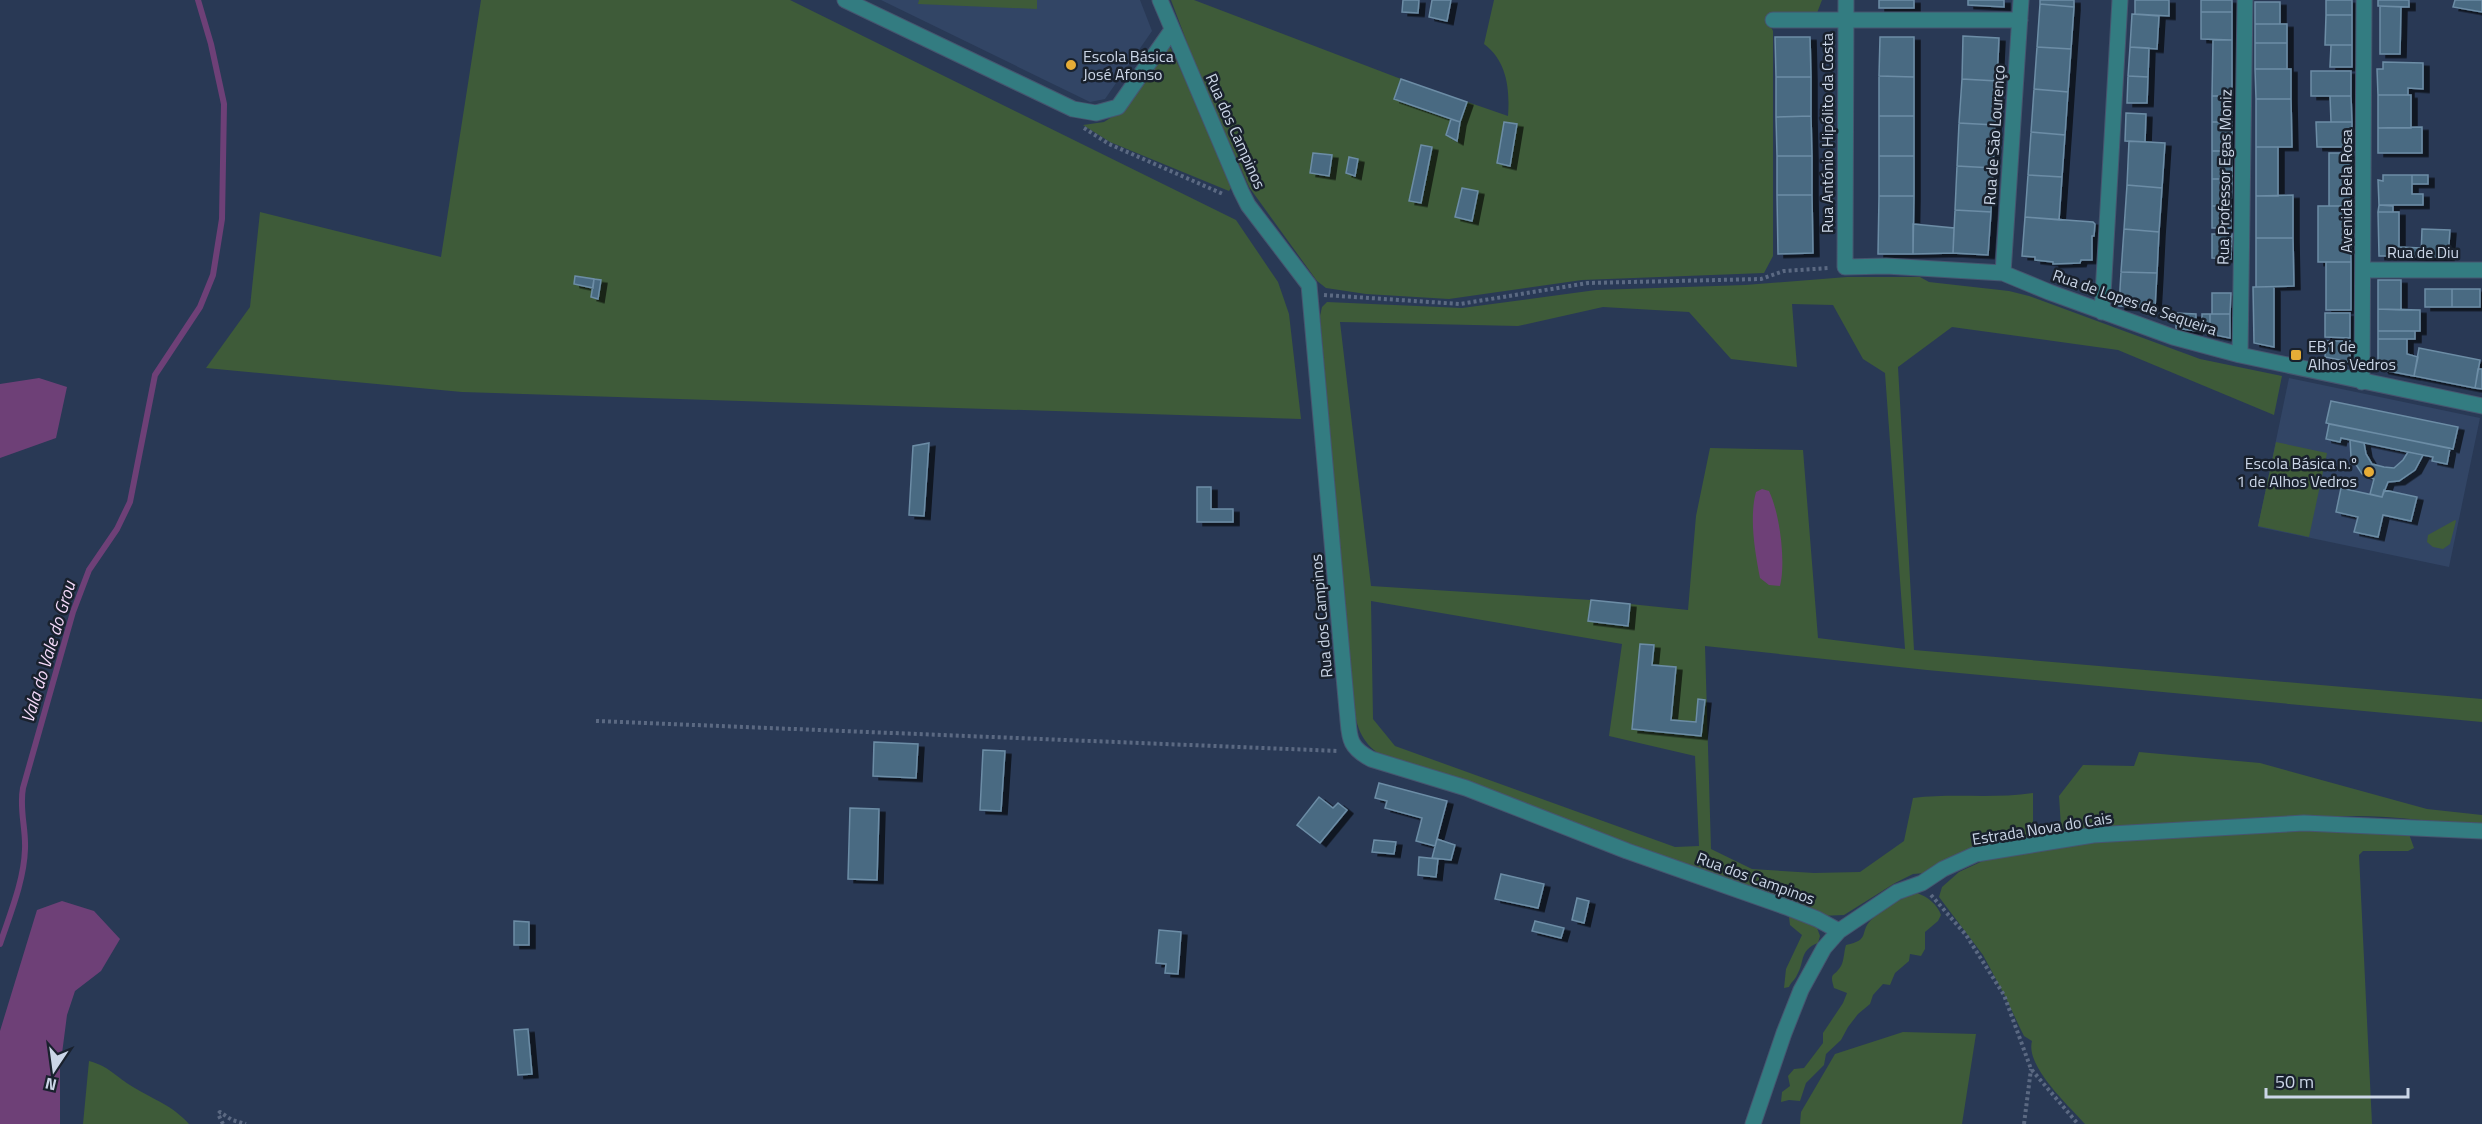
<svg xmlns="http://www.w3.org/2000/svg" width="2482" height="1124" font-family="'Titillium Web',sans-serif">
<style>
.built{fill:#324565}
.green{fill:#3e5b39;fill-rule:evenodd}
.water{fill:#6e4077}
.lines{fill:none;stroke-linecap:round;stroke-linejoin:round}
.stream{stroke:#6e4077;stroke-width:6}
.building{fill:#4a6a82;stroke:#6c8da6;stroke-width:1.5;filter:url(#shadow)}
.minor-casing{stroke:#46556f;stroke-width:17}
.path{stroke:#5b6982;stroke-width:4;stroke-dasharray:3 3;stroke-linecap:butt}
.minor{stroke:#337c81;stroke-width:15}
.poi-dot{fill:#e6ac36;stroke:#19212d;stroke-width:2}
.labels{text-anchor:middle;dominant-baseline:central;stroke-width:5;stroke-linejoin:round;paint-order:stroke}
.poi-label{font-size:16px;fill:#cbd6e7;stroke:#19212d;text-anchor:start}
.street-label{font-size:16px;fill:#cbd6e7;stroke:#19212d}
.water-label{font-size:18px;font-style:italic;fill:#f5dafa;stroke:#19212d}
</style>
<defs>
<filter id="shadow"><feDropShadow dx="6" dy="3.5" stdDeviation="0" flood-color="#0009"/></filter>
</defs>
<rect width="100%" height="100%" fill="#293955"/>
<path class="built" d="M881,0H1140L1152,31L1105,99L1090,102Z
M2289,378L2480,418L2449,567L2258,527Z"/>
<path class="green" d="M481,0H790L1236,220L1278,282L1289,314L1301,419L462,392L206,368L250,307L260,212L441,257Z
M919,0H1037V9L918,4Z
M1171,0H1194L1401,79L1508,116C1510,89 1507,61 1484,44L1494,0H1822L1817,13L1769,23L1773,31V256L1764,273L1582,280L1449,299L1366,294L1326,288L1317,281L1249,187L1200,77Z
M1170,47L1232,181L1233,185L1229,191L1110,142L1083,125L1104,122L1126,108Z
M1847,277H1920L1929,282L2009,291L2029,296L2200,359L2282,376L2274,415L2118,350L1952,327L1898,367L1914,650L2482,699V722L1927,670L1705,646L1711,849L1752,869L1814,873L1860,872L1904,841L1913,798C1953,793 1993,799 2033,793V834L2030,840L1957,854L1925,873L1913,874L1895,883L1844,915L1820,916L1382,756C1360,742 1356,725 1353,701L1320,316L1322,307L1327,302L1462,308L1596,290L1745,285ZM1792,304L1833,305L1863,359L1885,373L1905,649L1818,638L1803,450L1710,448L1696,516L1688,610L1630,604L1627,626L1589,621L1591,600L1371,586L1340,322L1518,326L1603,307L1689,312L1731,359L1797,367ZM1371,601L1622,644L1609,736L1695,756L1699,846L1675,847L1395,746L1373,719Z
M2276,442L2327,453L2309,537L2258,526Z
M2455,520L2456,521L2450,544L2443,549L2433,547L2427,542L2428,535Z
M2139,752L2260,763L2427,809L2482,815V827C2440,822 2397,816 2354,816C2257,816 2160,825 2062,832L2060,830L2061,827L2059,796L2083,765L2134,766Z
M2322,829L2409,834L2414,848L2408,851H2363L2359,855L2372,1124H2085C2069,1106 2025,1066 2032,1041L2024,1036L2020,1028L2005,996L1983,955L1939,897L1942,887L1959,872L1987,859L2094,842Z
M1917,893C1928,897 1937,904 1941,915L1938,921L1925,932V949L1921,956L1910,954L1909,961L1895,973L1890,985L1883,984L1873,995L1870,1004L1858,1014L1848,1027L1841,1040L1826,1054L1824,1065L1806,1083L1800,1101L1789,1100L1781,1102L1782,1092L1790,1086L1788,1076L1794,1069L1804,1068L1823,1043V1033L1843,1003L1847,993L1834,988C1829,971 1834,978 1841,966C1844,961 1844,951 1846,945C1871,940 1859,932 1871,920C1883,908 1901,898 1917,893Z
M1792,913L1816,925L1820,936L1818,943C1799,950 1805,962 1797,975C1795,980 1791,982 1789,987L1784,988L1786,969L1802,935L1790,925L1789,917Z
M1903,1032L1976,1034L1962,1124H1800L1801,1112L1835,1054Z
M89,1061C109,1066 116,1077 133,1087C154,1100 172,1105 189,1124H83Z"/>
<path class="water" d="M39,378L67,387L56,438L0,458V384Z
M1762,489L1769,491C1780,514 1786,562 1780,586L1769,585L1760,578C1755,552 1749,518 1756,492Z
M62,901L94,911L120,939L101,971L75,991L67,1015L60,1069V1124H0V1031L37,910Z"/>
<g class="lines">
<path class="stream" d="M0,944C10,914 24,881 25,849C26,828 19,809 23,788L73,612L89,570L117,529L130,502L155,375L200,307L213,275L222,219L224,104L211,44L198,0"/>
</g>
<path class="building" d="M1403,0H1419L1418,13L1402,12Z
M1432,0H1451L1447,21L1429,17Z
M1879,0H1914V8H1879Z
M1968,0H2004V7L1968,5Z
M2040,0H2074V7L2040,4Z
M2135,0H2169V16L2135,14Z
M2201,0H2232V12H2201Z
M2326,0H2352V15H2326Z
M2378,0H2409V7L2378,6Z
M2455,0H2482V12L2453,7Z
M2255,2H2280V24H2255Z
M2040,4L2074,7L2071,49L2037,47Z
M2380,6L2401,7L2400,54H2380Z
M2201,12H2232V40L2201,39Z
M2132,14L2159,16L2157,49L2130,47Z
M2326,15H2352V45H2325Z
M2255,24H2287V43H2255Z
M1963,36L1999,38L1997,81L1962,79Z
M1775,37H1810L1811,77H1776Z
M1880,37H1914V77L1879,76Z
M2213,40H2232V96H2212Z
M2255,43H2287V69H2255Z
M2331,45H2352V67H2330Z
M2037,47L2071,49L2068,92L2034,89Z
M2130,47L2149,48L2148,77L2128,76Z
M2383,62L2423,63V89L2408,88V95H2378L2377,69H2383Z
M2255,69H2291V99H2256Z
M2311,71H2351V96H2311Z
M1879,76L1914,77V116H1879Z
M2128,76L2148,77L2147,103H2127Z
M1776,77H1811V116L1776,117Z
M1401,79L1467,102L1460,122L1394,99Z
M1962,79L1997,81L1995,125L1959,123Z
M2034,89L2068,92L2065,135L2031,132Z
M2378,95H2411V128H2378Z
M2212,96H2232V122H2212Z
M2330,96H2351L2352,122H2331Z
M2256,99H2291L2292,147H2256Z
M2126,113L2146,114L2145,142L2125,141Z
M1811,116L1812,156H1777L1776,117Z
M1879,116H1914V156H1879Z
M1451,119L1460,122L1457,141L1446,135Z
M1504,122L1517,124L1510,166L1497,163Z
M2212,122H2232V151H2212Z
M2316,122H2352V147H2317Z
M1959,123L1995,125L1993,168L1957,166Z
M2422,127V153H2378V128Z
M2031,132L2065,135L2062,177L2028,175Z
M2129,141L2165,143L2162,188L2127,185Z
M1421,145L1432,147L1421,203L1409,201Z
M2256,147H2278V196H2256Z
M2212,151H2232V179H2212Z
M1313,153L1332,155L1329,176L1310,173Z
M2329,153H2350V206H2329Z
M1777,156H1812V195H1777Z
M1879,156H1914V196H1879Z
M1349,157L1358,159L1355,176L1346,173Z
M1957,166L1993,168L1991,212L1955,210Z
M2028,175L2062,177L2059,220L2025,217Z
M2383,175H2412V194H2423V205H2379L2378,180L2383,181Z
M2412,175H2428V184H2412Z
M2212,179H2232L2231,206H2212Z
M2127,185L2162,188L2159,232L2124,229Z
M1462,188L1478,191L1472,221L1455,217Z
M1777,195H1812L1813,253L1778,254Z
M2293,195V238H2256V196Z
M1879,196H1914L1913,254H1878Z
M2379,205L2393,206V212H2378Z
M2212,206H2231V228H2212Z
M2318,206H2350L2351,262H2318Z
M1955,210L1991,212L1988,255L1953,253Z
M2378,212H2399V256H2379Z
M2025,217L2093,222L2095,224L2094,236H2092V260H2081L2080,263L2053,264V262L2035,260V257L2022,256Z
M1913,224L1954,228L1953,253L1913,254Z
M2124,229L2159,232L2157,273L2121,272Z
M2422,229L2450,230L2448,257H2421Z
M2212,234H2232L2231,259L2212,258Z
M2256,238H2293L2294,286L2256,287Z
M2399,247L2421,248V257L2399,256Z
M2326,262H2351V310H2326Z
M2121,272L2157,273L2155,308L2119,306Z
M575,276L594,279L593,288L574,284Z
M594,279L601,280L598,299L591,297Z
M2378,280H2401V310L2378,309Z
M2253,287H2274V347L2254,343Z
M2425,289H2452V307H2425Z
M2452,289H2480V307H2452Z
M2212,293H2231L2230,314H2212Z
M2378,309L2420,310V331H2378Z
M2176,313L2196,314V331L2176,328Z
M2325,313H2350V338L2325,337Z
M2202,314H2210V334L2202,332Z
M2210,314H2230V338L2210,334Z
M2378,331H2415V339H2378Z
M2378,339H2407V354L2418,357L2414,376L2383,370L2378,363Z
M2326,341H2350V362L2325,357Z
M2419,348L2480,360L2475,388L2414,376Z
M2478,369H2482V389L2475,388Z
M2331,401L2458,427L2453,449L2326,423Z
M2329,424L2450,448L2447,464L2432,461L2433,457L2408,452L2341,438L2340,442L2326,439Z
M2350,440L2364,443L2366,454L2372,464L2384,467L2394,468L2403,460L2408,452L2423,455L2415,470L2399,481L2388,482L2382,497L2370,494L2374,479L2362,474L2351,457Z
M929,443L924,516L909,515L913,446Z
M1197,487H1211V509H1233V522H1197Z
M2341,488L2382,497L2384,490L2417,497L2411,521L2383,515L2378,537L2354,532L2358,517L2336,512Z
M1591,600L1630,604L1628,626L1588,621Z
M1640,644L1654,645L1652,665L1676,667L1671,720L1696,722L1698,699L1705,700L1701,736L1632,729Z
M874,742L918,744L916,778L873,776Z
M983,750L1005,751L1001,811L980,810Z
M1379,783L1447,801L1435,846L1416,841L1422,818L1385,808L1387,801L1375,798Z
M1319,797L1333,808L1338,803L1347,810L1320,843L1297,825Z
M850,808L879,809L877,880L848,879Z
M1437,839L1455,845L1451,860L1432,858Z
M1374,840L1396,842L1394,854L1372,852Z
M1419,857L1438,859L1436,877L1418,875Z
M1501,874L1544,884L1538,908L1495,899Z
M1577,898L1589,901L1584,923L1572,920Z
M514,921L529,922V945H514Z
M1535,921L1564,928L1561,938L1532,931Z
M1159,930L1181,932L1178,974L1165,973L1166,964L1156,963Z
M528,1029L532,1074L518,1075L514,1030Z"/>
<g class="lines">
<g class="minor-casing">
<path id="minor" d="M845,0L1073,109L1096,113L1118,107L1172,30
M1160,0L1241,191L1248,205L1309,285L1347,710C1350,735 1346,746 1371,759L1466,788L1627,851L1789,908L1817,919L1839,931
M1846,0L1845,267L1886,266L2003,273L2049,292L2173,337L2240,355L2482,406
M1773,20H2020
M2364,270H2482
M2003,273L2021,0
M2102,312L2120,0
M2240,355L2245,0
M2362,382L2364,0
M1753,1124L1784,1033L1801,990L1824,948L1839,931L1897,892L1922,883L1943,869L1976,854L2093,835L2304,823L2482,831"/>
</g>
<path class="path" d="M1084,128L1109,144L1223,194
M1324,295L1460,304L1588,283L1761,279L1784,271L1829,268
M596,721L1338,751
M1931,895L1966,935L2004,995L2031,1069L2078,1124
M223,1124L218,1114L220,1112L232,1120L246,1124
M2024,1124L2031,1069"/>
<use href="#minor" class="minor"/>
</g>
<g class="poi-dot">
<circle cx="1071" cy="65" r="6"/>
<rect x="2290" y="349" width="12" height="12" rx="3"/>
<circle cx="2369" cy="472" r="6"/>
</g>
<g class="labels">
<g class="poi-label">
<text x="1083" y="56">Escola Básica<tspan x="1083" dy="18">José Afonso</tspan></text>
<text x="2308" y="346">EB1 de<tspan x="2308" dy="18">Alhos Vedros</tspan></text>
<text x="2357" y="463" text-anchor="end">Escola Básica n.º<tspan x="2357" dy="18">1 de Alhos Vedros</tspan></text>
</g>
<g class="street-label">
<text transform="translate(1236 131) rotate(66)">Rua dos Campinos</text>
<text transform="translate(1827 133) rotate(-90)">Rua António Hipólito da Costa</text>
<text transform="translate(1994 135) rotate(-86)">Rua de São Lourenço</text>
<text transform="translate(2224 177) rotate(-89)">Rua Professor Egas Moniz</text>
<text transform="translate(2346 191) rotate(-90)">Avenida Bela Rosa</text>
<text x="2423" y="252">Rua de Diu</text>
<text transform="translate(2135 302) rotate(19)">Rua de Lopes de Sequeira</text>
<text transform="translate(1321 616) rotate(-95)">Rua dos Campinos</text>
<text transform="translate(2042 828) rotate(-9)">Estrada Nova do Cais</text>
<text transform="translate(1756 878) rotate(20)">Rua dos Campinos</text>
</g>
<g class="water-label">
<text transform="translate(48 652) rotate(-73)">Vala do Vale do Grou</text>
</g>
</g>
<g transform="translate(54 1070) rotate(193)" stroke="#19212d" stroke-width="4.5" paint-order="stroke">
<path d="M0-4.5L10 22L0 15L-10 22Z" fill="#cbd6e7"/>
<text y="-9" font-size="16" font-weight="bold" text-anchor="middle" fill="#cbd6e7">N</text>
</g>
<path d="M2266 1088v9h142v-9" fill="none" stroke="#cbd6e7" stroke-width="3"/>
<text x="2275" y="1088" font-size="18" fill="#cbd6e7" stroke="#19212d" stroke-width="4.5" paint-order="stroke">50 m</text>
</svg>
